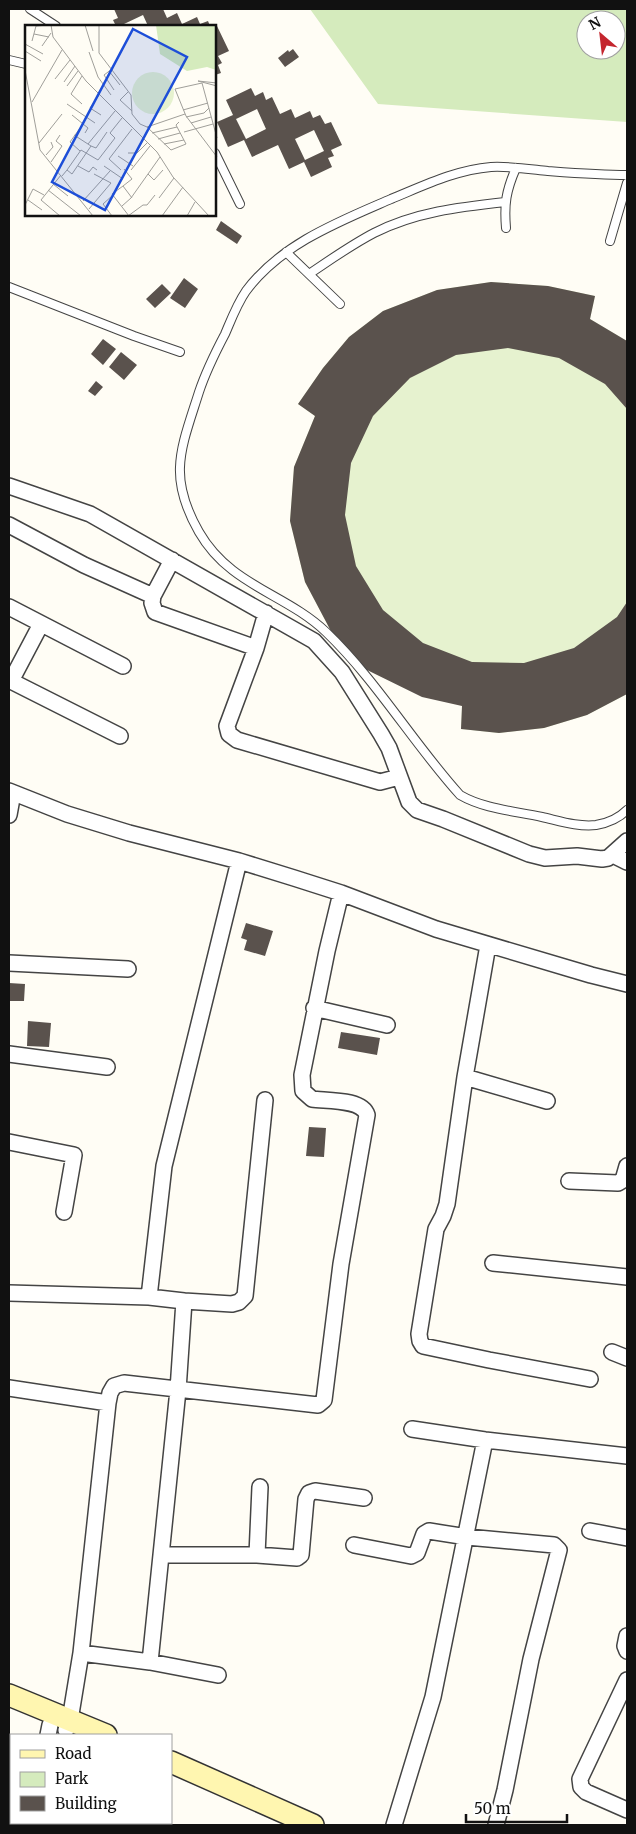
<svg xmlns="http://www.w3.org/2000/svg" width="636" height="1834" font-family="Merriweather,serif">
<style>
.green{fill:#d5ebbd;fill-rule:evenodd}
.pitch{fill:#e6f2cf}
.building{fill:#5a524d;fill-rule:evenodd}
.lines{fill:none;stroke-linecap:round;stroke-linejoin:round}
.lane-casing{stroke:#444;stroke-width:10}
.street-casing{stroke:#444;stroke-width:18}
.secondary-casing{stroke:#333;stroke-width:24}
.lane{stroke:#fff;stroke-width:8}
.street{stroke:#fff;stroke-width:15}
.secondary{stroke:#fff6b0;stroke-width:21}
.inset-road{fill:none;stroke:#a09f9a;stroke-width:1}
.view{fill:#1d4ed8;fill-opacity:0.15;stroke:#1d4ed8;stroke-width:2.5}
.inset-edge{fill:none;stroke:#111;stroke-width:2.5}
</style>
<rect width="100%" height="100%" fill="#fffdf5"/>
<path class="green" d="M310,9H627V122L378,104ZM586,20H616V50H586Z"/>
<path class="pitch" d="M491,282L548,286L595,296L590,319L627,341V694L587,715L544,728L499,733L461,729L462,706L333,635L305,582L290,521L294,467L315,416L298,404L323,368L349,337L383,311L437,290Z"/>
<path class="building" d="M114,9H163L167,18L177,13L182,24L197,17L200,24L208,21L210,26H148L143,15L124,24L125,26H116L113,20L118,18Z
M217,26L229,51L218,56L222,63L218,65L221,73L215,75V27Z
M293,49L299,57L285,67L278,58L288,50L289,52Z
M251,88L255,96L263,92L266,100L272,97L280,114L291,109L295,118L310,111L313,118L320,115L325,124L331,122L342,145L331,150L334,156L328,158L332,167L311,177L304,162L289,169L278,145L252,157L244,140L228,147L217,122L233,115L226,100ZM257,109L266,129L246,139L236,119ZM314,130L324,151L305,160L295,139Z
M221,221L242,236L237,244L216,230Z
M184,278L198,289L185,308L170,298Z
M491,282L548,286L595,296L590,319L627,341V409L605,384L559,358L508,348L456,355L410,378L373,416L351,463L345,515L356,566L383,610L423,643L472,662L524,663L574,648L617,617L627,602V694L587,715L544,728L499,733L461,729L462,706L422,697L367,670L333,635L305,582L290,521L294,467L315,416L298,404L323,368L349,337L383,311L437,290Z
M162,284L171,293L155,308L146,299Z
M103,339L116,349L103,365L91,354Z
M121,352L137,365L124,380L109,367Z
M96,381L103,387L95,396L88,391Z
M246,923L273,931L265,956L244,950L247,940L241,938Z
M9,983L25,984L24,1001H9Z
M28,1021L51,1023L49,1047L27,1046Z
M341,1032L380,1038L377,1055L338,1048Z
M309,1127L326,1128L324,1157L306,1156Z"/>
<g class="lines">
<g class="lane-casing">
<path id="lane" d="M30,9L56,26
M9,60L26,64
M215,153L240,204
M627,175C601,175 575,173 548,171C529,169 510,166 491,167C455,170 423,186 391,199C338,222 281,244 246,291C237,304 231,320 225,334C215,353 206,371 199,392C181,449 167,476 199,532C230,586 285,593 326,632C377,681 413,743 460,795C484,809 515,811 542,817C560,821 578,827 596,825C608,823 619,818 627,810
M506,228C504,204 506,191 516,168
M610,241L627,183
M286,252L340,304
M309,274C330,260 351,245 374,233C415,212 460,207 505,202
M9,287L134,336L180,352"/>
</g>
<g class="street-casing">
<path id="street" d="M9,486L90,514L314,641L342,672L381,734L389,748L409,802L417,810L443,819L529,854L545,858L577,856L602,859L608,858L627,841
M9,525L84,565L153,596
M172,560L153,596L152,603L155,612L256,648
M9,607L123,666
M266,613L256,648L227,726L229,734L237,740L380,782L399,777
M9,680L120,736
M11,681L41,624
M9,791L67,814L129,833L239,861L294,878L341,893L436,929L591,975L627,984
M9,815L13,793
M613,855L627,862
M488,945L465,1077L447,1204L443,1216L436,1229L419,1334L420,1341L423,1346L489,1360L590,1379
M9,963L128,969
M314,1008L387,1025
M9,1054L107,1067
M465,1077L547,1101
M9,1142L74,1155L64,1212
M569,1181L618,1183L623,1180L627,1166
M493,1263L627,1277
M9,1293L149,1297L184,1301L178,1390L150,1662L81,1653L70,1720L66,1730
M149,1297L164,1166L239,861
M184,1301L232,1304L239,1302L245,1296L265,1100
M612,1352L627,1358
M9,1388L108,1403
M412,1429L485,1440L627,1456
M590,1531L627,1538
M354,1545L411,1556L417,1553L424,1534L429,1531L467,1537L554,1545L559,1550L531,1659L505,1790L496,1825
M161,1555H257L297,1558L301,1555L306,1499L309,1493L315,1491L364,1498
M257,1555L260,1487
M627,1636L625,1646L627,1651
M81,1653L108,1403L110,1393L114,1386L124,1383L318,1405L324,1400L341,1264L367,1115C362,1099 328,1101 312,1099L303,1091L302,1075L327,951L341,893
M150,1662L218,1675
M627,1680L580,1779L581,1787L586,1792L627,1810
M48,1735L50,1725
M28,1825L29,1823
M394,1825L433,1697L485,1440"/>
</g>
<g class="secondary-casing">
<path id="secondary" d="M9,1695L106,1735
M171,1762L313,1825"/>
</g>
<use href="#lane" class="lane"/>
<use href="#street" class="street"/>
<use href="#secondary" class="secondary"/>
</g>
<g transform="translate(25 25)">
<rect width="191" height="191" fill="#fffdf5"/>
<path d="M131,0H191V45L182,42L162,46L135,29Z" fill="#d5ebbd"/>
<path d="M107 68a21 21 0 1 1 42 0a21 21 0 1 1-42 0Z" fill="#e6f2cf"/>
<path class="inset-road" d="M26,0L28,12L61,56L132,127L148,152L184,191M60,0L68,26M74,0V28L106,70L107,89L115,99L122,102L160,89M9,9L24,12M7,16L11,1L23,0M0,19L18,29M17,21L26,8M0,26L16,36M64,27L73,52L86,70M87,44L79,50L89,65M0,45L15,125L68,191M84,46L95,60M30,54L45,35M173,56L192,61M173,56L192,58M39,57L50,41M177,58L150,64L161,91L192,132M177,58L192,113M42,61L53,46M103,67L95,75L107,86M74,70L65,83L76,90M7,77L37,25M42,79L70,98M57,79L46,69L57,51M158,85L183,78M47,90L63,103L60,108M161,92L179,88L184,83M166,98L186,92M122,102L146,125L161,119L151,100L154,97M159,107L188,99M127,108L152,102M133,114L155,108M14,118L37,89M63,119L90,86M139,119L159,115M66,121L71,123L82,107M55,126L45,117L58,99M103,128H112L122,118M21,130L28,122L26,117M93,131L108,141M26,137L37,121L31,116L35,110M53,141L64,147L68,142L72,145M79,141L98,154M42,145L56,125L73,135L90,113L85,108L97,93M96,145L84,134L107,104M106,145L125,121M123,149L129,155L138,145M37,151L42,145L47,149L66,121L49,110M28,159L43,171M98,161L107,154L99,144M23,165L56,191M134,173L149,153M3,175L17,185M58,176L85,146M0,180L8,164L19,170M97,181L106,173L135,132M64,184L86,158L69,149M35,191L16,175L36,150M87,191L78,179L88,170M103,191L118,180H122L130,170M104,191L87,169L98,161L107,173M137,191L158,162M162,191L170,177"/>
<path class="view" d="M108,4L162,32L80,185L27,157Z"/>
<rect width="191" height="191" class="inset-edge"/>
</g>
<rect width="636" height="1834" fill="none" stroke="#111111" stroke-width="20"/>
<rect x="10" y="1734" width="162" height="90" fill="#ffffff" stroke="#a0a0a0"/>
<rect x="20" y="1750" width="25" height="8" fill="#fff6b0" stroke="#a0a0a0"/>
<text x="55" y="1759" font-size="15" fill="#111111">Road</text>
<rect x="20" y="1772" width="25" height="15" fill="#d5ebbd" stroke="#a0a0a0"/>
<text x="55" y="1784" font-size="15" fill="#111111">Park</text>
<rect x="20" y="1796" width="25" height="15" fill="#5a524d" stroke="#a0a0a0"/>
<text x="55" y="1809" font-size="15" fill="#111111">Building</text>
<g transform="translate(601 35) rotate(332)"><circle r="24" fill="#ffffff" stroke="#a0a0a0"/>
<path d="M0-4L9 19L0 12L-9 19Z" fill="#c4262e"/>
<text y="-8" font-size="14" font-weight="bold" text-anchor="middle" fill="#111111">N</text>
</g>
<path d="M466 1814v8h101v-8" fill="none" stroke="#111111" stroke-width="2.5"/>
<text x="474" y="1814" font-size="15" fill="#111111" stroke="#ffffff" stroke-width="4" paint-order="stroke">50 m</text>
</svg>
